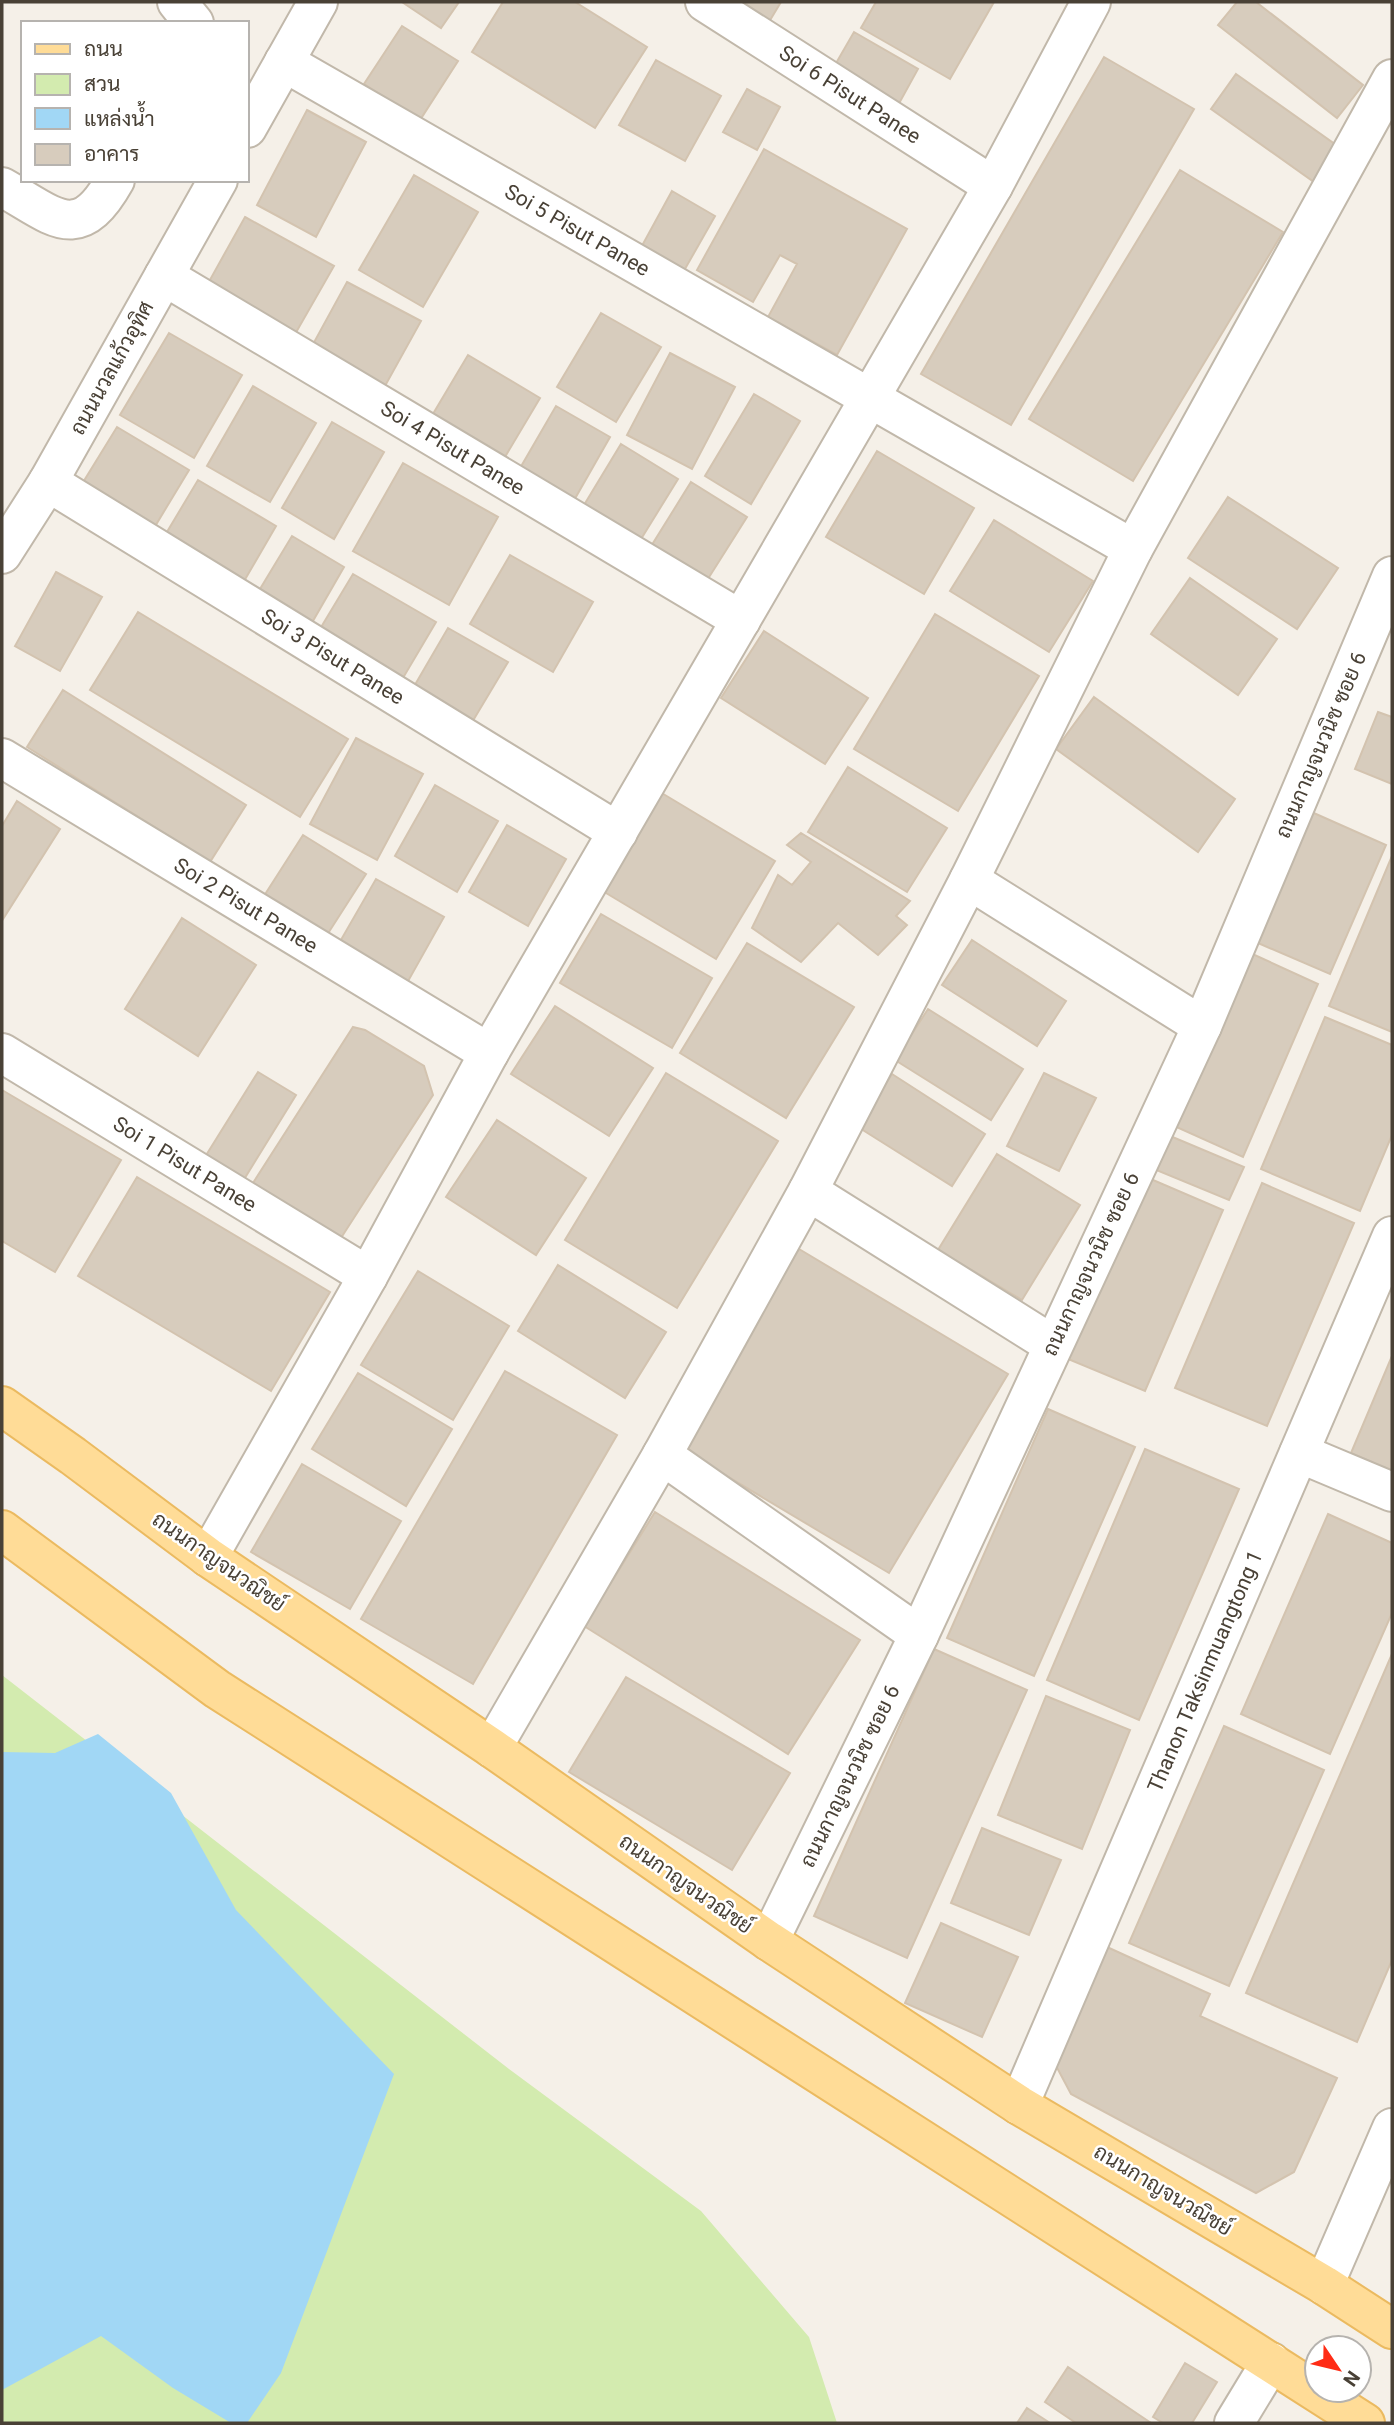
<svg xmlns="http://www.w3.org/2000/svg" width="1394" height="2425" font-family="Roboto,Sarabun,sans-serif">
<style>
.green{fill:#d3ebaf}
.water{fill:#a1d7f5}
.building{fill:#d7ccbd;stroke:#d3c3af;stroke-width:2}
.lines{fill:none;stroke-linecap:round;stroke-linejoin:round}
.minor-casing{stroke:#c1b8aa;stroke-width:42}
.major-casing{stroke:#ebba60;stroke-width:42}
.minor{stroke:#fff;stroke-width:38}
.major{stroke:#ffdc97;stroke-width:38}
.labels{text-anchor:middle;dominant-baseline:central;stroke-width:5;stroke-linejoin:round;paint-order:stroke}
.street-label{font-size:21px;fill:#494136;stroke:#fff}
</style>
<rect width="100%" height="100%" fill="#f5f0e8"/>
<path class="green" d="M2,1675L509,2069L701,2211L809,2337L837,2423H2Z"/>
<path class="water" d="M98,1734L171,1793L236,1910L394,2074L281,2373L247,2423H231L173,2388L101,2336L2,2390V1752L55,1753Z"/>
<path class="building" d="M402,2H459L441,28Z
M503,2H575L647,47L595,128L472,52Z
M735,2H781L769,22Z
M876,2H994L950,79L861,28Z
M1237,2H1256L1363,85L1337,118L1218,25Z
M402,26L458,61L420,120L364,84Z
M854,32L918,69L896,109L831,72Z
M1104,57L1194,109L1011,425L921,374Z
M656,60L721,96L685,161L619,125Z
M1236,74L1339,147L1314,182L1211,109Z
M747,89L780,107L757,150L723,132Z
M307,110L366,142L316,237L257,205Z
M764,149L907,229L837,355L768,317L797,264L780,255L753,302L697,270Z
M1180,170L1283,232L1133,481L1029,419Z
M414,175L478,212L423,307L359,270Z
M672,191L715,216L681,276L638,253Z
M245,217L334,266L294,336L206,287Z
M347,282L421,321L385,386L312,346Z
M601,313L661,347L616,422L557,387Z
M169,333L242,375L194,458L120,415Z
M670,353L735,387L692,469L627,435Z
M468,355L540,398L502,462L430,419Z
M253,386L316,423L270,502L207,466Z
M754,394L800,421L751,504L705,476Z
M556,406L610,437L573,502L519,470Z
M332,422L384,452L334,539L282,508Z
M117,427L189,470L154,528L82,484Z
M621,444L678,479L638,544L581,510Z
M877,451L974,508L924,594L826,537Z
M403,463L498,517L449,605L353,551Z
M198,480L276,526L243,583L164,537Z
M691,482L747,517L706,582L650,548Z
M1228,497L1338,568L1297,629L1188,558Z
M994,520L1093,581L1049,652L950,591Z
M292,536L344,567L310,626L257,594Z
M510,555L593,602L553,672L470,624Z
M56,572L102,597L60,671L15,646Z
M353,574L436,622L400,683L317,634Z
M1190,578L1277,639L1238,695L1151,634Z
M138,612L348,739L300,817L90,690Z
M935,614L1039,676L958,811L854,749Z
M448,628L508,662L471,724L412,690Z
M764,631L868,698L825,764L721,698Z
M63,690L246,805L210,862L27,747Z
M1094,697L1235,799L1198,852L1056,749Z
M1378,712L1392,717V784L1355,769Z
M356,738L423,774L377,860L310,824Z
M848,767L947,828L907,892L808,832Z
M435,785L498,821L457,892L395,856Z
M660,792L775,861L716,959L601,890Z
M17,801L60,829L3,919L2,826Z
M1307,810L1386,845L1330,974L1251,940Z
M507,825L566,859L528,926L469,892Z
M801,833L910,901L896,916L907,925L878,955L838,923L801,962L752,928L778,875L792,885L811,862L787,845Z
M303,835L366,874L327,935L264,896Z
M1392,856V1032L1329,1006Z
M376,879L444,917L407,983L338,945Z
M601,914L712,978L672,1048L560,983Z
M182,918L256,965L198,1056L125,1009Z
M972,940L1066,1001L1037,1046L942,985Z
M747,943L854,1007L786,1118L680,1053Z
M1248,952L1318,984L1243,1157L1172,1125Z
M555,1006L653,1068L609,1136L511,1074Z
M928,1009L1023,1069L991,1120L895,1060Z
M1325,1017L1392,1045V1135L1360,1211L1261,1169Z
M353,1027L365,1030L424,1066L433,1095L341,1238L253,1183Z
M258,1072L296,1095L243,1181L205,1157Z
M666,1073L778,1141L677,1308L565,1240Z
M1044,1073L1096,1098L1059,1171L1007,1146Z
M892,1074L985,1134L952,1186L858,1127Z
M2,1090L121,1160L55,1272L2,1241Z
M497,1120L586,1178L536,1255L446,1197Z
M1163,1133L1244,1167L1229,1200L1149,1167Z
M997,1154L1080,1205L1022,1300L938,1250Z
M137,1177L330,1292L271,1391L78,1276Z
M1146,1177L1223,1210L1145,1391L1068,1359Z
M1262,1183L1354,1223L1267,1426L1175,1388Z
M799,1249L1008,1374L889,1573L680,1448Z
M558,1265L666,1332L625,1398L518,1331Z
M418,1271L509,1326L453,1420L361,1365Z
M1392,1356V1471L1351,1453Z
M505,1371L617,1435L473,1684L361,1619Z
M358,1373L452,1429L406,1506L312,1449Z
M1048,1409L1135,1447L1034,1676L947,1638Z
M1145,1449L1239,1489L1139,1720L1047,1680Z
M302,1464L401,1521L350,1609L251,1552Z
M655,1512L860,1640L788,1754L584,1626Z
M1328,1514L1392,1543V1613L1330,1754L1241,1714Z
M934,1649L1027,1690L907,1958L814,1916Z
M1392,1654V1960L1357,2042L1246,1993Z
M626,1677L790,1773L732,1870L569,1772Z
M1046,1696L1130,1730L1082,1849L998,1815Z
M1224,1726L1324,1770L1229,1986L1129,1943Z
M982,1828L1061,1860L1029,1935L951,1903Z
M941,1923L1018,1957L982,2037L905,2003Z
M1107,1947L1210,1994L1200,2016L1337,2078L1294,2172L1256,2193L1071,2094L1054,2062Z
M1185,2363L1217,2382L1192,2423H1163L1153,2417Z
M1068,2367L1151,2423H1076L1045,2402Z
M1027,2408L1050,2423H1017Z"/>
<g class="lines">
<g class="minor-casing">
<g id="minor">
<path d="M177,2L194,23"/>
<path id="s1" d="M705,2L993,186"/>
<path id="s2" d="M284,62L1133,549"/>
<path d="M247,128L318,2"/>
<path d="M2,187C54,216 78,246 115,180"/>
<path id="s3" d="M164,276L741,620"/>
<path id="s4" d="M48,482L618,832"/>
<path d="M2,554L48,482L218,180"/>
<path id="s5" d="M2,758L489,1053"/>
<path d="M969,880L1202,1026"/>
<path id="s6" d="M2,1053L368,1276"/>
<path d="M808,1191L1053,1345"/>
<path d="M1299,1453L1392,1492"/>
<path d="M662,1455L919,1635"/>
<path d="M208,1557L368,1276L489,1053L993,186L1091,2"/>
<path d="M492,1748L662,1455L808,1191L969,880L1133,549L1392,79"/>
<path d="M769,1941L919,1635L1202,1026L1392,576"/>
<path id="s7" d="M1019,2105L1392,1236"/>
<path d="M1324,2285L1392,2128"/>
<path d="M1234,2423L1271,2362"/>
</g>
</g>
<g class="major-casing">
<path id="major" d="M2,1406L73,1456L208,1557L492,1748L769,1941L1019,2105L1324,2285L1392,2329
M2,1530L217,1689L1365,2423"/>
</g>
<use href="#minor" class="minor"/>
<use href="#major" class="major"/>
</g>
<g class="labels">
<g class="street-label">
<text stroke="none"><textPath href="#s1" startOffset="172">Soi 6 Pisut Panee</textPath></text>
<text stroke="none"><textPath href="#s2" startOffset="338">Soi 5 Pisut Panee</textPath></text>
<text transform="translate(112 368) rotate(-61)">ถนนนวลแก้วอุทิศ</text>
<text stroke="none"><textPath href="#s3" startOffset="336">Soi 4 Pisut Panee</textPath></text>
<text stroke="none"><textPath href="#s4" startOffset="334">Soi 3 Pisut Panee</textPath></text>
<text transform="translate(1321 745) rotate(-67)">ถนนกาญจนวนิช ซอย 6</text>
<text stroke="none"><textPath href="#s5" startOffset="285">Soi 2 Pisut Panee</textPath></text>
<text stroke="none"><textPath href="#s6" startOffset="214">Soi 1 Pisut Panee</textPath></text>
<text transform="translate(1091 1264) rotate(-65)">ถนนกาญจนวนิช ซอย 6</text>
<text transform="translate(219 1562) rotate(35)">ถนนกาญจนวณิชย์</text>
<text stroke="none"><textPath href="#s7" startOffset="472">Thanon Taksinmuangtong 1</textPath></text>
<text transform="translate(850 1776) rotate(-64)">ถนนกาญจนวนิช ซอย 6</text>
<text transform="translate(686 1884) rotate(35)">ถนนกาญจนวณิชย์</text>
<text transform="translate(1163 2190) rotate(31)">ถนนกาญจนวณิชย์</text>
</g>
</g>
<rect width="1394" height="2425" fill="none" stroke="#494136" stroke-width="7"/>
<rect x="21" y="21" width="228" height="161" fill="#ffffff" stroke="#b6b3af" stroke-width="2"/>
<rect x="35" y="44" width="35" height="10" fill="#ffdc97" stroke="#b6b3af" stroke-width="2"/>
<text x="84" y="56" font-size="21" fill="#494136">ถนน</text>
<rect x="35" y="74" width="35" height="21" fill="#d3ebaf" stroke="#b6b3af" stroke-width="2"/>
<text x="84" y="91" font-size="21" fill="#494136">สวน</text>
<rect x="35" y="108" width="35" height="21" fill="#a1d7f5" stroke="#b6b3af" stroke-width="2"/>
<text x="84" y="126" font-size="21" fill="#494136">แหล่งน้ำ</text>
<rect x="35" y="144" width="35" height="21" fill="#d7ccbd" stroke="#b6b3af" stroke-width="2"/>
<text x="84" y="161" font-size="21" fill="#494136">อาคาร</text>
<g transform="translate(1338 2369) rotate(125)"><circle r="33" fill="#ffffff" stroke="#b6b3af" stroke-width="2"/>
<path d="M0-5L12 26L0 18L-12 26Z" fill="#ff2c15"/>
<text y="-10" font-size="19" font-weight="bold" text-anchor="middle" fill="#494136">N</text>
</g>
</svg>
